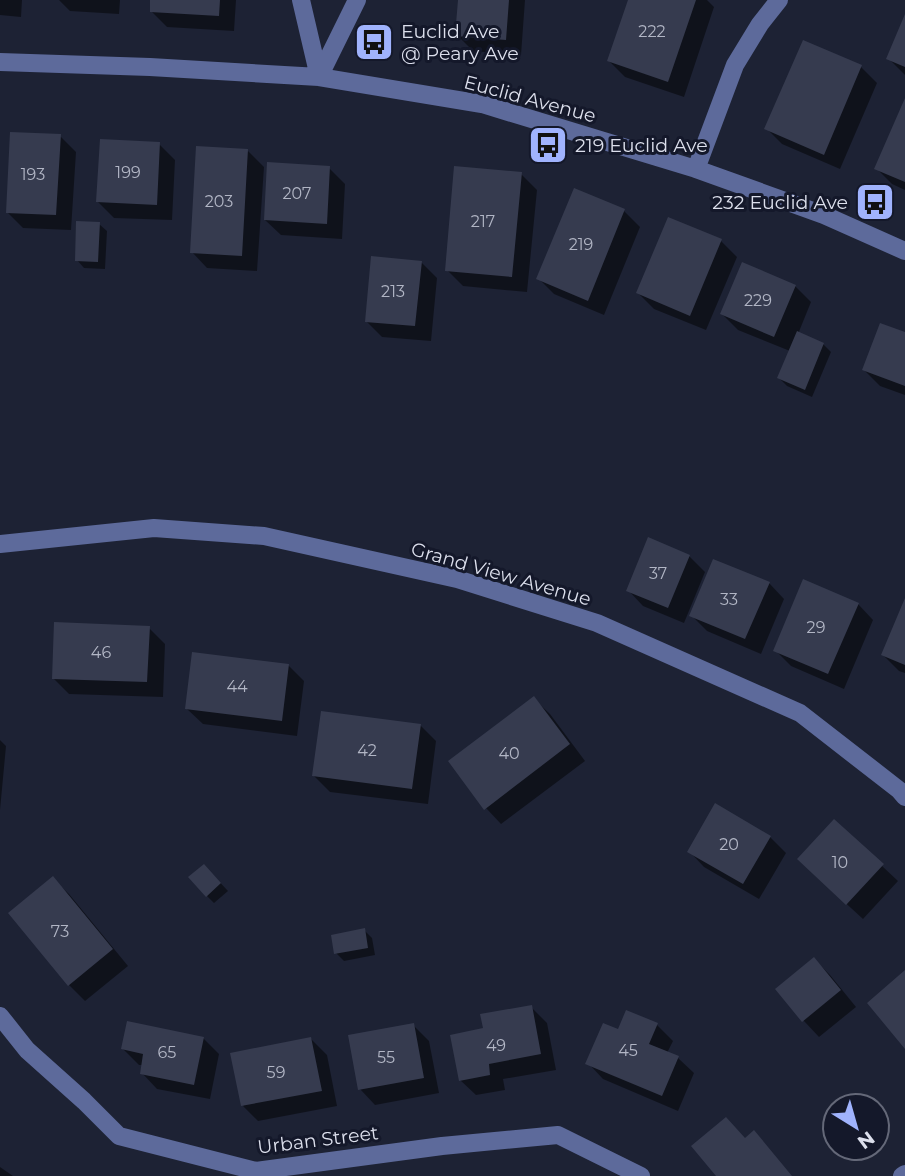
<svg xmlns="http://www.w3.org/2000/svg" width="905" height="1176" font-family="Montserrat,sans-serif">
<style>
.shadow{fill:#0007}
.building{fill:#363b4f}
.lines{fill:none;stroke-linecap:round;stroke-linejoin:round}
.minor{stroke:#5d6a9b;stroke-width:18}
.labels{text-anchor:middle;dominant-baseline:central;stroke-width:6;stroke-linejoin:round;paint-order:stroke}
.number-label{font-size:16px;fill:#b2b6c5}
.poi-label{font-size:19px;fill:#dcdfec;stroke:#14182a;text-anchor:start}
.street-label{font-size:19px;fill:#dcdfec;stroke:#14182a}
</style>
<rect width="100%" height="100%" fill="#1d2234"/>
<path class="shadow" d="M0,0H22L21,17L0,15Z
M59,0H120L119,14L70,11Z
M152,0H236L234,31L167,27L151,11Z
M460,0H525L521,55L473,51L457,35Z
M630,0H707L714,7L684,97L625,77L609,61Z
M905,18V75L888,58Z
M861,67L877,83L840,169L782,144L766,128Z
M905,102V190L892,184L876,168Z
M60,136L76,152L71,230L23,228L7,212Z
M159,144L175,160L172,220L114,218L98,202Z
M248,151L264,167L257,271L207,268L192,252Z
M329,168L345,184L342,239L281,235L265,220Z
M521,174L537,190L527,292L463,286L447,270Z
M575,190L624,211L640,227L604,315L554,294L538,278Z
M99,224L107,231L105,269L84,268L77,260Z
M721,241L737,257L706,330L654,309L638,293Z
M421,262L437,278L431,341L382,337L366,321Z
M795,286L811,302L798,334L823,344L831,352L812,397L787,386L779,378L790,351L738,330L722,314Z
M905,334V395L880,386L864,370Z
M689,556L705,572L684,623L643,606L628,590Z
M769,583L784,599L761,654L707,631L691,615Z
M905,602V673L899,671L883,655Z
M858,604L873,620L844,689L791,666L775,650Z
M149,628L165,644L163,697L69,694L53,678Z
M288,665L304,681L297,736L203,724L187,709Z
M534,699L550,714L585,761L501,824L486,808Z
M420,725L436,741L428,804L330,792L314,776Z
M0,740L6,746L0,810Z
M770,837L786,853L759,899L704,867L689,851Z
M882,866L898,881L863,919L815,875Z
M212,874L228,891L214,903L207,896Z
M53,879L69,894L128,966L85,1001L69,985Z
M364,930L372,938L375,955L344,961L336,953Z
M814,959L830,975L856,1007L819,1037L804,1021L778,989Z
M531,1007L547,1023L556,1070L503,1079L505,1090L476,1095L460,1080L485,1030Z
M413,1025L429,1041L439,1093L375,1105L360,1089Z
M657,1025L673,1041L667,1053L678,1058L694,1073L678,1111L603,1079L588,1063L618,1031Z
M203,1038L219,1054L210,1099L157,1089L142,1073L143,1065H139L123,1049Z
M311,1039L327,1055L337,1106L258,1121L243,1106Z
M0,1167L13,1176H0Z"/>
<path class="building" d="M150,0H220L219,16L150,12Z
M458,0H509L506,40L455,36Z
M628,0H696L668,82L607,61Z
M905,14V67L886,59Z
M803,40L862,65L824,155L764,129Z
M905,98V182L874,169Z
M10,132L61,134L56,215L6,213Z
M100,139L160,142L157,205L96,202Z
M196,146L248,149L242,256L190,253Z
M267,162L330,166L327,224L264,220Z
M454,166L522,172L512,277L445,271Z
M574,188L625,209L588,301L536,279Z
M668,217L722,239L690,316L636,293Z
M76,221L100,222L98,262L75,261Z
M371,256L422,261L415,326L365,322Z
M742,262L796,285L774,337L720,314Z
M880,323L905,332V386L862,370Z
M797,331L824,343L805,390L777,378Z
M648,537L690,555L668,608L626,591Z
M713,559L770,582L745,639L689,616Z
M803,579L859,603L828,674L773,651Z
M905,598V665L881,655Z
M54,622L150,626L147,682L52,679Z
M192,652L289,664L282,721L185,709Z
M534,696L570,744L484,810L448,761Z
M321,711L421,724L412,789L312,776Z
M715,803L771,836L743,884L687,852Z
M834,819L884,864L846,905L797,859Z
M204,864L221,883L206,897L188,877Z
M53,876L113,949L68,986L8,913Z
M365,928L368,948L334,954L331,935Z
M814,957L841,990L802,1022L775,989Z
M905,970V1049L867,1003Z
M532,1005L541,1054L489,1064L490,1075L459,1081L450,1035L483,1028L480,1014Z
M626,1010L658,1023L649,1044L679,1056L662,1096L585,1064L603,1023L618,1029Z
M127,1021L204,1037L194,1085L140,1074L143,1054L121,1049Z
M414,1023L424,1078L358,1090L348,1035Z
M311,1037L322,1091L241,1106L230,1053Z
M726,1117L745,1138L754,1130L792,1176H716L691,1146Z"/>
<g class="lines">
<path class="minor" d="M301,0L319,77
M0,62L150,67L319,77L482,104L696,169L824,215L905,251
M319,77L357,0
M696,169L735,65L760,24L779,0
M0,544L154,528L264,536L457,579L597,623L800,713L899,790L905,797
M0,1016L27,1050L84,1101L119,1136L256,1171L442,1146L558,1135L641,1176
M902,1176L905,1174"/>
</g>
<defs>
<g id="bus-square" transform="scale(2.0125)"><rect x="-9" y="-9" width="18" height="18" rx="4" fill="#a0b3fd" stroke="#14182a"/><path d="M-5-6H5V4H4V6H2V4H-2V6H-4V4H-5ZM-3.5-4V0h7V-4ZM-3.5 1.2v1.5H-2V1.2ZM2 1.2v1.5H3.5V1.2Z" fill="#111"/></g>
</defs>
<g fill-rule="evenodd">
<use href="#bus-square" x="374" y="42"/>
<use href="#bus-square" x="548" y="145"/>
<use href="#bus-square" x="875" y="202"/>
</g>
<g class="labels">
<g class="number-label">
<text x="652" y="31">222</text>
<text x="128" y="172">199</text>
<text x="33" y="174">193</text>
<text x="297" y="193">207</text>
<text x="219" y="201">203</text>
<text x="483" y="221">217</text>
<text x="581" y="244">219</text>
<text x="393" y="291">213</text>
<text x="758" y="300">229</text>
<text x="658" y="573">37</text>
<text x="729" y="599">33</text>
<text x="816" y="627">29</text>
<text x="101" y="652">46</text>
<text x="237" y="686">44</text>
<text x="367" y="750">42</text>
<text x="509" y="753">40</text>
<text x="729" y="844">20</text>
<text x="840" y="862">10</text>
<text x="60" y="931">73</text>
<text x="496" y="1045">49</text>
<text x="628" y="1050">45</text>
<text x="167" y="1052">65</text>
<text x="386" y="1057">55</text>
<text x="276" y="1072">59</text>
</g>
<g class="poi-label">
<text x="401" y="31">Euclid Ave<tspan x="401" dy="22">@ Peary Ave</tspan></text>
<text x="575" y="145">219 Euclid Ave</text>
<text x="848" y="202" text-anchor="end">232 Euclid Ave</text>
</g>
<g class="street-label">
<text transform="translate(530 99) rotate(15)">Euclid Avenue</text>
<text transform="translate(501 574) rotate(16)">Grand View Avenue</text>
<text transform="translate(318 1140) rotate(-7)">Urban Street</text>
</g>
</g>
<g transform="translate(856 1127) rotate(143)"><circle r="33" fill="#14182a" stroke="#646878" stroke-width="2"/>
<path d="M0-5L12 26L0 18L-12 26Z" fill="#a0b3fd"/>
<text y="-10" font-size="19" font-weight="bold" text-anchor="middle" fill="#dcdfec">N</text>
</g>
</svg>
